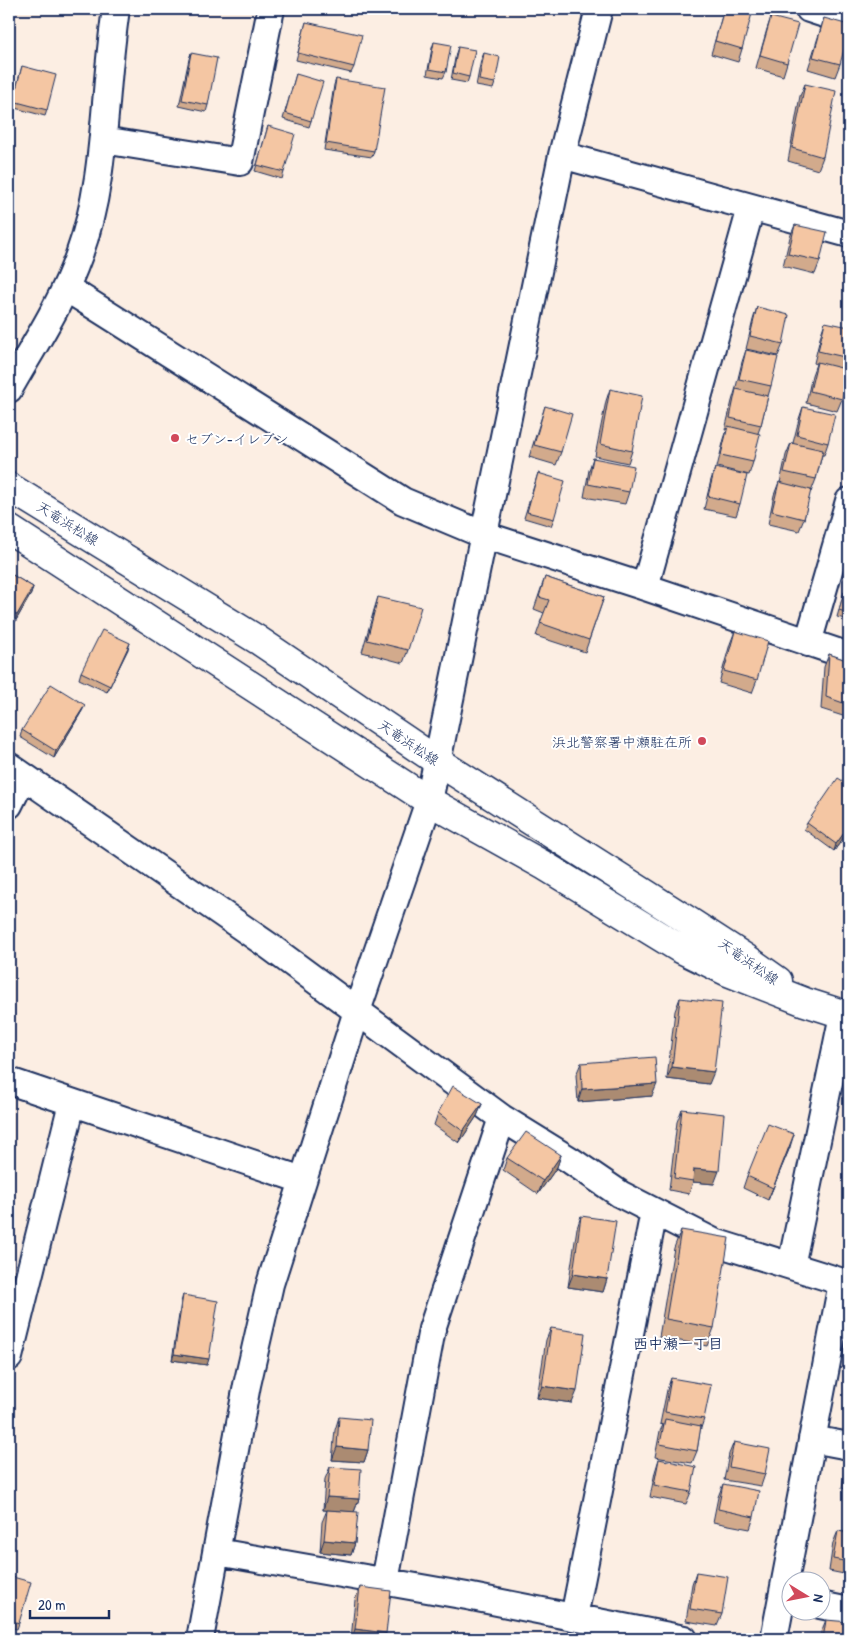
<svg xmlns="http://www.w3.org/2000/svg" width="858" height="1648" font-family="'Patrick Hand','Klee One',sans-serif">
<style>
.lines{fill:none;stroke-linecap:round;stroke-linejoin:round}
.minor-casing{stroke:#1b2f5e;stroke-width:30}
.major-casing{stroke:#1b2f5e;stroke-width:31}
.minor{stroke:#fff;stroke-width:26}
.major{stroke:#fff;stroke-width:28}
.wall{fill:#d2aa8c;stroke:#1b2f5e}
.shaded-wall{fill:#ab8b72;stroke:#1b2f5e}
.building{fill:#f4c6a3;stroke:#1b2f5e}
.poi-dot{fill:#d1495b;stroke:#fff;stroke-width:2}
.labels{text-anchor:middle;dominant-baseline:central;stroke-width:4;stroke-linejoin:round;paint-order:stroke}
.poi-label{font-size:14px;fill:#1b2f5e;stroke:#fff;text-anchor:start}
.street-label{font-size:14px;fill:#1b2f5e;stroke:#fff}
.neighbourhood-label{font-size:15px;font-weight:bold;fill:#1b2f5e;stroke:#fff}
</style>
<rect width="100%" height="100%" fill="#fceee3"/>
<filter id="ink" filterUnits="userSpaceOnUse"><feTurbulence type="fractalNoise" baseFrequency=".02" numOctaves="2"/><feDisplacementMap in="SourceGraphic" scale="10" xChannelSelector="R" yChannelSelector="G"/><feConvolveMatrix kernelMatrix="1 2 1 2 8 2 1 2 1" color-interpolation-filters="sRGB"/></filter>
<g filter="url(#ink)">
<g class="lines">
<g class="minor-casing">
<path id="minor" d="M809,9L849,22
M103,140L240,162L271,9
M562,155L849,234
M66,288L403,501L484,535L645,587L849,656
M9,389C34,345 62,303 79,255C101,195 103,132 109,69C111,49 113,29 116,9
M645,587L751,208
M808,643L849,501
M9,766L269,946L502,1118L570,1160L620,1194L714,1242L849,1284
M9,805L23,777
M9,1081L302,1180
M791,1266L843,1015
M9,1357L72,1103
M812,1439L849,1446
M217,1552L467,1596L684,1639
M385,1581L432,1329L502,1118
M820,1605L849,1611
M574,1617L654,1212
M200,1639L247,1385L270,1284L357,1011L429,801L562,155L599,9
M774,1639L842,1283"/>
</g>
<g class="major-casing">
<path id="major" d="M9,487L258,640L437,761L687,920L747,959L778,981
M9,529L429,801L545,866L679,948L728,972L805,1002L849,1016"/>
</g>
<use href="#minor" class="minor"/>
<use href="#major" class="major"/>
</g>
<path class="wall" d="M57,9H77L75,13Z
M724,9H747L742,49L738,62L711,54Z
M771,17L787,63L783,76L756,68L767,29Z
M824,18L840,64L835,77L808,69L820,31Z
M306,22L354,67L351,73L296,60Z
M434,42L446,72L443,78L427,75L432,48Z
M458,47L469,77L467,83L451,80L456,53Z
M191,53L208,105L206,112L179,106L189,59Z
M484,53L495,83L493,89L476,86L481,60Z
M22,66L47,110L45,116L11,107Z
M296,74L311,121L309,127L283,119Z
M336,79L374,151L372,157L324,150L334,85Z
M805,84L823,157L818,170L788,161L800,96Z
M268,126L284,172L282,179L255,171Z
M795,225L820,261L815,274L783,266L790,237Z
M757,307L783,344L778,356L746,349L753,320Z
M825,322L849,358V361L846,369L842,399L837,411L806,403L812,375L816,364L814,363L821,334Z
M746,350L771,386L768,396L761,425L758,433L753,462L749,475L717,467L724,439L727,430H725L732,401L735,391L742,362Z
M610,389L632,451L628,463L595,456L606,401Z
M545,406L561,452L556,465L529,457L541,419Z
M803,407L828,443L824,455H822L816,479L811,492L810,491L804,519L799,531L768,524L774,495L779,482L780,483L786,455L791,443H793L799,419Z
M593,458L629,492L625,504L584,497L589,470Z
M715,468L740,504L736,516L704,509L711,480Z
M538,473L554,519L551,526L524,518Z
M9,573L33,587L31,594L15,622L9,618Z
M545,577L604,597L585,652L536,636L544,613L534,609Z
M844,592L849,594V620L837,617Z
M378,597L408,650L403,663L362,652L374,610Z
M735,631L757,680L752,693L719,683L730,644Z
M128,649L107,692L79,679L81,672Z
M829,654L849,661V718L821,709L824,667Z
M85,705L82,711L54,758L20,737L22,730Z
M849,785V830L834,851L804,829L807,823Z
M680,998L709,1084L667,1079L675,1011Z
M581,1063L652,1096L578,1102L576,1075Z
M482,1104L477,1116L459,1143L434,1125L438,1113Z
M682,1109L714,1184L693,1182L689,1194L669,1190L677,1122Z
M790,1147L768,1200L743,1188L747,1176Z
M561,1155L557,1167L538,1194L503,1170L507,1158Z
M581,1216L607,1279L603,1292L568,1287L577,1228Z
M681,1230L714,1328L707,1346L659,1337L674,1248Z
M183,1295L207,1365L172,1360L181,1302Z
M551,1328L572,1403L537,1398L546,1340Z
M671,1378L704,1419L700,1431L697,1451L692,1463L655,1457L660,1431L663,1425L660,1424L667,1390Z
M339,1417L368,1450L364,1462L332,1460L335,1430Z
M734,1442L765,1474L761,1486L724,1480L729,1454Z
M849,1452V1490L842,1488L846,1460Z
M659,1459L691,1492L686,1504L650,1497L655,1472Z
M330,1467L359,1499L354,1512L355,1543L351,1555L320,1552L322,1522L327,1510H323L325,1479Z
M723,1484L754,1517L750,1529L713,1522L718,1497Z
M838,1531L849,1533V1575L829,1571L833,1543Z
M696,1572L722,1614L717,1626L686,1621L692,1584Z
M9,1576L19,1623L17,1629L9,1627Z
M360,1587L386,1633L384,1639H351L355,1600Z
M826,1620L849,1639H820L821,1632Z"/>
<path class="shaded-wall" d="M33,587L31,594L15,622L17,615Z
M130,643L128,649L107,692L110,686Z
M85,705L82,711L54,758L56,751Z
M849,826V830L834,851L836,844Z
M672,1067L714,1072L709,1084L667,1079Z
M657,1084L652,1096L578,1102L582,1089Z
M482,1104L477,1116L459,1143L463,1131Z
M794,1134L790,1147L768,1200L773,1188Z
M561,1155L557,1167L538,1194L543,1181Z
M694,1169L719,1171L714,1184L693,1182Z
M573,1274L607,1279L603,1292L568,1287Z
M174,1354L209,1359L207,1365L172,1360Z
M542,1386L577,1391L572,1403L537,1398Z
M337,1447L368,1450L364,1462L332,1460Z
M327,1497L359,1499L354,1512L323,1510Z
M324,1540L355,1543L351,1555L320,1552Z
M355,1629L386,1633L384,1639H352Z"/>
<path class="building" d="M724,9H747L753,10L742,49L715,41Z
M771,17L798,24L787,63L760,55Z
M824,18L849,25V32L840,64L813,57Z
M306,22L362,35L354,67L298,53Z
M434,42L451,45L446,72L429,69Z
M458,47L475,50L469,77L453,73Z
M191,53L217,58L208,105L182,100Z
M484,53L500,57L495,83L479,80Z
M22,66L56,75L47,110L13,101Z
M296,74L323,82L311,121L285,113Z
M336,79L385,87L374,151L326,143Z
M805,84L836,91L823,157L792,148Z
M268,126L295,134L284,172L257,165Z
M795,225L827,232L820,261L788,254Z
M757,307L789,315L783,344L750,336Z
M825,322L849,327V358L818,351Z
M746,350L778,357L771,386L739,379Z
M817,362L849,370L842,399L810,391Z
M610,389L642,396L632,451L600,444Z
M736,389L768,396L761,425L730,418Z
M545,406L572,414L561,452L534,445Z
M803,407L835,414L828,443L797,435Z
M728,426L760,434L753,462L721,455Z
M791,443L823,450L816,479L784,472Z
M593,458L634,466L629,492L588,484Z
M715,468L747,475L740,504L708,496Z
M538,473L565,481L554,519L527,512Z
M779,482L811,490L804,519L772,511Z
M9,573L33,587L17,615L9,611Z
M545,577L604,597L589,640L540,623L549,600L539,597Z
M844,592L849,594V613L839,610Z
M378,597L421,607L408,650L367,640Z
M102,630L130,643L110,686L81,672Z
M735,631L768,641L757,680L724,671Z
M829,654L849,661V705L826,697Z
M51,684L85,705L56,751L22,730Z
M838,778L849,785V826L836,844L807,823Z
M680,998L722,1003L714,1072L672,1067Z
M655,1057L657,1084L582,1089L581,1063Z
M453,1086L482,1104L463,1131L438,1113Z
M682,1109L724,1114L719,1171L694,1169L693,1181L674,1178Z
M768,1124L794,1134L773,1188L747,1176Z
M526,1132L561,1155L543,1181L507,1158Z
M581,1216L616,1221L607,1279L573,1274Z
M681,1230L729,1238L714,1328L666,1319Z
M183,1295L218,1301L209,1359L174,1354Z
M551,1328L585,1333L577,1391L542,1386Z
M671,1378L711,1385L704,1419L665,1412Z
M339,1417L371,1420L368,1450L337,1447Z
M665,1419L701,1426L697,1451L660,1444Z
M734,1442L770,1449L765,1474L729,1467Z
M849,1456V1477L846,1476Z
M659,1459L696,1467L691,1492L654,1485Z
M330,1467L361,1469L359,1499L327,1497Z
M723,1484L759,1491L754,1517L718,1509Z
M327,1510L358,1512L355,1543L324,1540Z
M838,1531L849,1533V1562L833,1559Z
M696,1572L728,1577L722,1614L690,1609Z
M9,1576L31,1582L19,1623L9,1620Z
M360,1587L391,1591L386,1633L355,1629Z
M826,1620L849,1622V1639H823Z
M406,1634L437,1638V1639H405Z
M509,1638L522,1639H508Z"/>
</g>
<g class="poi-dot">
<circle cx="175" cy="438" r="5"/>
<circle cx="702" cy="741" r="5"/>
</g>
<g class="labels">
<g class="poi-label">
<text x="185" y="438">セブン-イレブン</text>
<text x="692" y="741" text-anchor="end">浜北警察署中瀬駐在所</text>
</g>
<g class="street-label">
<text transform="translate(68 523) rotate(32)">天竜浜松線</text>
<text transform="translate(409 742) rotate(34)">天竜浜松線</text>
<text transform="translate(749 961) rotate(35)">天竜浜松線</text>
</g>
<g class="neighbourhood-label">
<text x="678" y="1343">西中瀬一丁目</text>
</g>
</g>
<rect width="858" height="1648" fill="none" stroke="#fff" stroke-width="30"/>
<rect x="15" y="15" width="828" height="1618" fill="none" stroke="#1b2f5e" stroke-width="2" filter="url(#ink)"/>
<g transform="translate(806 1596) rotate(100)"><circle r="24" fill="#ffffff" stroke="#a4acbf"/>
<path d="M0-4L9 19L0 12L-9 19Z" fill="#d1495b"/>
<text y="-8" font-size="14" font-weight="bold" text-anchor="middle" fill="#1b2f5e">N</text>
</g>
<path d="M30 1610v8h79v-8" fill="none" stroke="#1b2f5e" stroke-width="2.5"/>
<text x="38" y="1610" font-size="15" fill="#1b2f5e" stroke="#ffffff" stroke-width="4" paint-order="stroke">20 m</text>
</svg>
